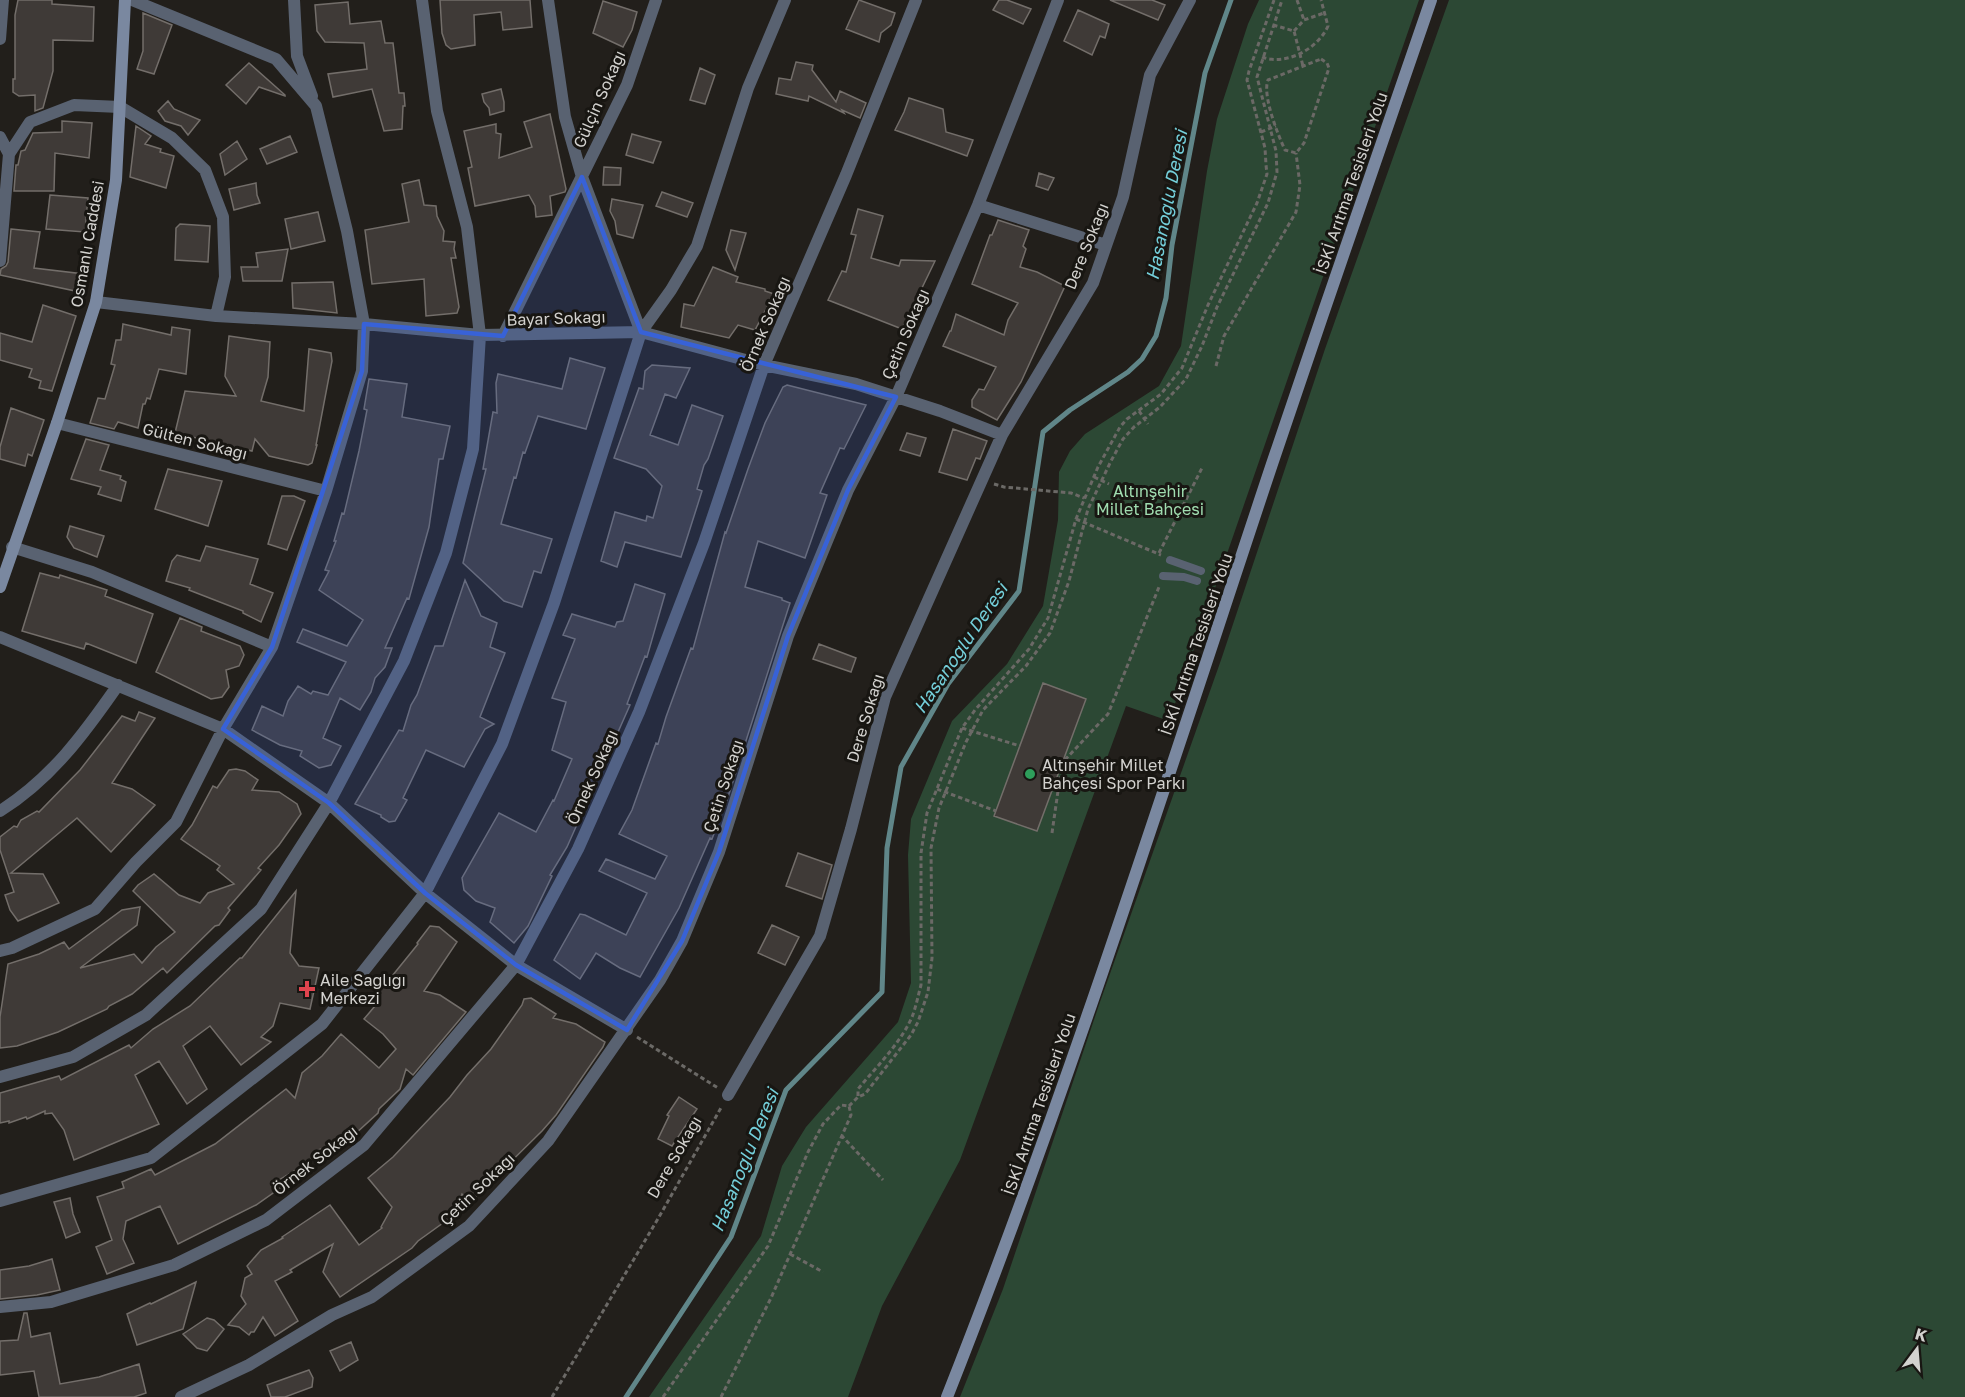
<svg xmlns="http://www.w3.org/2000/svg" width="1965" height="1397" font-family="'Golos Text',sans-serif">
<style>
.green{fill:#2c4834}
.lines{fill:none;stroke-linecap:round;stroke-linejoin:round}
.stream{stroke:#608689;stroke-width:5}
.building{fill:#3f3a37;stroke:#736e6a;stroke-width:1.5}
.path{stroke:#6b6966;stroke-width:3;stroke-dasharray:4.5 3;stroke-linecap:butt}
.service{stroke:#596271;stroke-width:8}
.minor{stroke:#596271;stroke-width:12}
.secondary{stroke:#7a88a0;stroke-width:12}
.marked{fill:#3862d7;fill-opacity:0.2;stroke:#3862d7;stroke-width:4.5;stroke-linejoin:round}
.leisure-dot{fill:#2e9e5b;stroke:#181612;stroke-width:2}
.health-dot{fill:#e0444e;stroke:#181612;stroke-width:2}
.labels{text-anchor:middle;dominant-baseline:central;stroke-width:6;stroke-linejoin:round;paint-order:stroke}
.street-label{font-size:16px;fill:#d3d2cf;stroke:#181612}
.park-label{font-size:16px;fill:#a0ddb0;stroke:#181612}
.poi-label{font-size:16px;fill:#d3d2cf;stroke:#181612;text-anchor:start}
.water-label{font-size:18px;font-style:italic;fill:#74cfda;stroke:#181612}
</style>
<rect width="100%" height="100%" fill="#221f1b"/>
<path class="green" d="M1259,0H1419L1169,721L1126,706L960,1160L882,1306L848,1397H649L761,1236L782,1166L806,1127L898,1022L911,983L908,855L911,819L952,721L1007,664L1043,606L1058,520L1059,472L1070,451L1085,434L1159,386L1181,346L1207,171L1217,119L1248,24Z
M1449,0H1965V1397H960L1003,1289L1100,1002L1221,660L1325,349Z"/>
<g class="lines">
<path class="stream" d="M626,1397L731,1237L786,1090L882,992L887,848L901,767L948,684L1019,591L1043,432L1070,410L1128,372L1142,359L1156,336L1166,298L1172,245L1205,73L1231,0"/>
</g>
<path class="building" d="M18,0H52V4L94,7L93,41L53,40V71L43,108L35,111V95L19,96L13,92V79H15V15Z
M440,0H530L532,27L503,30L501,12L474,15L475,45L451,49L446,45L442,33Z
M859,0L895,13L891,25L881,33L879,42L846,29Z
M999,0H1007L1031,9L1023,24L993,10Z
M1110,0H1152L1165,5L1158,20Z
M603,1L637,12L632,30L623,47L593,33Z
M348,2L350,24L381,21L385,43H393L399,93H404L405,106H403L402,129L384,131L372,89L333,97L328,74L367,69L364,43L325,42L317,31L315,5Z
M1078,10L1109,24L1105,38L1100,36L1092,55L1064,41Z
M143,13L172,25L154,74L137,69L143,51Z
M796,62L813,65L812,70L836,102L840,91L866,103L860,118L842,110L844,113L809,96L808,101L776,94L779,78L791,80Z
M249,63L285,95V96L259,87L246,104L226,85Z
M700,68L715,75L705,104L690,100Z
M501,89L504,102V111L490,115L489,108L484,102L482,94Z
M909,98L943,109L946,132L973,140L967,156L895,130L904,112Z
M168,101L174,109L200,120L188,135L181,126L165,121L158,111Z
M550,114L566,189L565,192L550,196L552,215L536,217L535,206L529,195L475,206L468,168L472,167L464,131L496,124V133L501,134L499,158L532,147L524,122Z
M62,121L92,123L89,158L55,153L54,191H14L16,165H18L21,151L25,150L33,133L62,132Z
M136,126L151,136L145,144L161,149L160,152L174,156L166,188L130,177Z
M632,134L661,142L653,163L626,155Z
M290,136L297,152L267,164L260,149Z
M237,141L247,159L225,175L220,154Z
M604,167L621,168L620,185H603Z
M1039,173L1054,178L1048,190L1036,186Z
M419,180L424,205L436,206L437,216L444,231L443,241L455,242L454,249L456,258H451L459,307L457,313L426,316L424,279L372,284L365,230L409,222L402,184Z
M256,183L257,195L260,203L234,210L229,189Z
M662,192L693,203L687,217L656,206Z
M50,195L88,198L85,232L46,229Z
M612,199L643,205L633,238L617,234L615,221L610,211Z
M858,209L883,216L871,258L899,266L901,260L935,261L902,329L828,300L842,271L846,272L856,235L851,234Z
M318,212L325,241L291,249L285,219Z
M998,220L1029,230L1023,246L1026,249L1020,267L1037,272L1065,286L1021,382L997,420L972,407V400L979,389L984,390L996,367L943,346L950,331H951L956,314L1004,335L1008,320L1018,303L972,284L990,235H992Z
M180,224L210,226L208,262L175,260L176,228Z
M11,229L40,232L34,268L84,274L80,292L0,275L1,269L6,266L8,262Z
M731,230L746,233L735,270L726,250Z
M288,249L282,281H243L241,267H258L256,253Z
M713,267L738,277L736,282L765,289V291L774,294L755,330L738,325L729,338L681,327L684,304L694,306Z
M333,282L337,313L293,308L292,283Z
M43,305L76,316L52,391L39,388L41,381L29,377L32,369L0,360V333L32,342Z
M123,324L171,335L172,327L190,330L186,374L159,369L150,399L147,398L145,404H143L138,428L118,422L114,429L90,423L98,398L105,399L115,365L111,364L116,340H121Z
M229,336L270,342L268,377L261,401L304,411L309,349L331,353L332,361L316,445H317L312,463L308,465L269,456L255,439L252,451L175,433L185,391L236,396L225,376Z
M570,358L605,368L586,429L538,416L525,453L523,452L516,478L514,477L501,524L552,539L541,573L534,571L522,607L504,601L463,563L486,469H483L493,412L497,413L496,383L498,374L562,389Z
M652,365L690,368L676,398L665,394L650,435L678,445L692,405L723,416L708,459L704,465L697,489L702,491L681,557L625,542L617,567L601,561L615,512L646,521L647,516L653,518L662,486L646,469L614,458L639,388L643,389L645,371Z
M369,379L407,384L402,417L450,426L443,459H439L429,527L409,599L407,598L385,648H392L385,667L375,678L371,692L360,710L340,698L323,738L341,746L331,765L319,768L300,756L302,751L280,745L252,730L262,706L283,716L288,701L298,686L311,694L313,691L328,695L346,662L297,642L303,629L347,646L363,620L319,590L329,571L325,570L336,541H334L342,513L344,514L359,451L367,410L364,409Z
M787,385L866,405L844,449L840,448L820,493L827,495L805,558L758,541L745,587L782,598V600L790,603L728,797L712,839L710,838L679,908L640,977L620,968L596,953L580,979L554,960L580,914L585,915L626,935L647,893L599,871L606,859L655,879L667,856L619,834L632,810L656,743L658,744L666,717L691,648L693,649L725,532L726,533L748,469L765,423L783,387Z
M11,408L44,420L32,456L28,454L25,466L0,459V447Z
M953,429L987,441L980,459L976,458L967,480L939,472Z
M907,433L926,438L920,456L900,450Z
M86,439L109,445L100,470L121,476L120,479L126,482L121,501L98,494L101,487L71,479Z
M168,469L222,481L208,526L155,509Z
M282,496H294L305,501L287,550L268,544Z
M70,526L104,536L97,557L74,548L67,537Z
M206,546L258,559L250,584L273,593L261,622L243,613V611L189,590L190,588L166,581L172,561L177,555L200,561Z
M40,573L59,578L60,575L107,590L105,596L153,614L136,663L86,643L84,649L22,631Z
M465,580L481,616L497,623L490,647L505,653L480,717L494,724L485,729L464,767L426,750L403,798L407,800L395,821L389,822L381,817V815L355,804L399,730L403,731L411,705L417,695L435,646H443Z
M635,584L665,594L647,657L645,656L627,704L630,705L567,847L550,875L552,876L528,926L514,943L490,922L495,908L476,901L464,890L462,878L499,813L536,832L553,800L554,801L572,759L552,750L566,702L552,698L575,639L563,635L572,614L615,627L617,622L623,621Z
M180,618L202,627L201,631L240,646L244,655L239,666L226,670L229,687L222,697L211,699L156,672Z
M819,644L856,658L851,672L813,659Z
M1043,683L1086,699L1037,831L994,816Z
M139,712L155,718L112,783L132,789L155,805L111,852L77,818L11,873L43,874L59,903L18,921L10,910L5,895L14,892L0,850V837L14,826L17,827L21,820L37,811L39,812L80,770L122,716L135,721Z
M236,769L245,771L258,780L252,790L279,792L297,804L301,814L279,845L258,868L261,870L228,908L230,910L219,925L215,926L167,973L163,968L132,994L109,1006L107,1009L58,1032L17,1046L0,1048V1017L8,964L39,954L64,942L69,949L122,910L140,907L137,925L80,968L134,954L142,963L156,947L175,932L133,891L138,885L154,874L179,895L200,903L208,893L234,884L217,870L220,866L181,839L192,825L213,786L217,788L229,770Z
M798,853L832,865L822,899L786,886Z
M296,891L290,953L299,966L319,968L310,1009L280,1003L273,1026L261,1037L271,1042L241,1065L210,1026L183,1046L207,1089L187,1104L159,1061L135,1075L159,1124L74,1160L64,1130L52,1113L45,1114V1111L27,1119L26,1117L9,1123V1121L0,1123V1093L59,1076L61,1080L129,1045L131,1048L153,1029L190,1006L240,958H242Z
M772,925L799,937L785,965L758,953Z
M430,926L439,927L457,942L424,991L440,995L466,1012L413,1075L406,1069L400,1089L379,1109L378,1113L355,1134L350,1130L329,1147L318,1150L308,1163L279,1180L283,1186L256,1205L178,1244L160,1206L126,1221L123,1239L134,1263L107,1274L96,1247L112,1240L97,1197L124,1188L122,1182L151,1169L155,1175L215,1144L286,1089L295,1098L302,1073L322,1056L341,1034L379,1068L396,1049L383,1034L364,1019L375,1006L371,1002L418,944L417,943Z
M531,998L556,1014L553,1018L576,1024L605,1042L603,1047L556,1115L542,1131L470,1202L462,1194L454,1215L418,1241L412,1248L340,1297L323,1272L333,1244L290,1270L292,1272L275,1281L298,1321L275,1336L263,1317L254,1332H251L249,1335L239,1327L228,1325L246,1304L241,1296L245,1278L252,1274L247,1266L261,1250L283,1238L282,1237L330,1205L359,1245L382,1228L381,1227L392,1207L368,1178L393,1157L450,1097L467,1075L491,1049L522,1005L524,999Z
M679,1097L697,1109L672,1146L658,1139L669,1116L667,1115Z
M70,1198L73,1214L80,1232L66,1238L54,1202Z
M52,1259L60,1290L37,1295L0,1299V1270L29,1266Z
M196,1282L183,1329L137,1345L127,1314L150,1303L151,1304Z
M24,1313H27L31,1337L50,1333L60,1384L99,1377L139,1364L146,1393L134,1397H39L34,1371L0,1375V1341L18,1340Z
M207,1318L214,1320L224,1329L207,1351L197,1348L183,1334Z
M351,1342L358,1360L340,1371L330,1351Z
M309,1370L313,1378L312,1387L285,1397H271L267,1385Z"/>
<g class="lines">
<path class="path" d="M1297,0L1304,20
M1273,25L1294,31L1303,66
M1294,31L1304,20L1324,13
M1262,57C1286,66 1318,49 1328,26L1321,0
M1321,59L1327,63L1329,68L1304,143L1296,153L1285,150C1278,135 1262,95 1268,80Z
M1261,132L1276,126
M1216,366L1224,336L1296,212L1300,185L1296,153
M1139,411L1148,424
M1094,477L1109,484
M994,484L1004,487L1071,493L1084,498
M1076,519L1161,555
M1159,553L1203,466
M962,728L1020,746
M937,789L996,811
M1052,833L1062,763L1108,714L1159,587
M637,1037L718,1088
M858,1096V1089C877,1066 900,1044 912,1017C916,1007 918,996 921,985V853L927,813L962,728L975,710L1029,649L1048,618L1076,519L1098,467L1120,427L1127,419L1161,394L1182,368L1208,305L1257,203L1267,174L1266,165L1265,148L1247,80L1249,71L1274,0
M849,1106L858,1097L865,1094L911,1035L918,1022L928,992L932,958L931,848L939,808L966,742L983,710L1026,666L1050,633L1069,581L1088,509L1111,461L1123,439L1134,427L1160,407L1186,379L1202,346L1217,307L1268,203L1277,172L1276,151L1257,77L1282,0
M841,1135L883,1180
M790,1254L823,1272
M552,1397L659,1217L722,1106
M663,1397L768,1246L808,1152L823,1124L841,1105L849,1106
M721,1397L771,1298L851,1115L849,1106"/>
<path class="service" d="M1170,560L1201,571
M1163,576L1184,577L1197,581"/>
<path class="minor" d="M294,0L297,56L312,96
M548,0L565,117L582,177L641,332
M0,39L3,0
M0,137L9,154
M978,205L1106,245
M0,261L9,154L30,122L74,105L120,107L172,138L205,170L223,217L225,277L216,316
M96,302L216,316L364,324L480,335L641,332L764,365L856,384L940,411L1002,435
M503,336L627,85L656,0
M57,423L326,491
M12,547L92,572L272,647
M0,637L223,729L329,803L425,893L516,965L627,1030
M0,811C51,779 84,734 118,685
M0,951L12,948L95,909L136,862L176,822L223,729L272,647L326,491L362,371L364,324L347,231L316,106L276,59L132,0
M0,1077L73,1057L146,1015L261,909L329,803L404,661L446,553L473,449L480,335L467,227L437,111L422,0
M728,1095L820,936L851,829L885,697L1002,435L1093,283L1123,197L1150,75L1190,0
M0,1201L151,1158L322,1024L425,893L502,744L554,603L641,332L671,290L697,246L748,88L785,0
M0,1307L51,1302L174,1265L266,1220L364,1145L516,965L578,849L639,712L704,543L764,365L846,175L916,0
M181,1397L249,1365L332,1315L372,1297L469,1226L548,1141L660,980L682,941L719,852L788,636L848,490L896,397L978,205L1058,0"/>
<path class="secondary" d="M0,587L57,423L96,302L116,180L125,0
M947,1397C1068,1091 1168,776 1272,464C1324,309 1378,155 1431,0"/>
</g>
<path class="marked" d="M582,177L641,332L896,397L848,490L788,636L719,852L682,941L627,1030L516,965L425,893L329,803L223,729L272,647L362,371L364,324L503,336Z"/>
<circle class="leisure-dot" cx="1030" cy="774" r="6"/>
<path class="health-dot" d="M304 980h6v6h6v6h-6v6h-6v-6h-6v-6h6z"/>
<g class="labels">
<g class="street-label">
<text transform="translate(599 99) rotate(-66)">Gülçin Sokağı</text>
<text transform="translate(1351 183) rotate(-71)">İSKİ Arıtma Tesisleri Yolu</text>
<text transform="translate(87 244) rotate(-80)">Osmanlı Caddesi</text>
<text transform="translate(1086 246) rotate(-68)">Dere Sokağı</text>
<text transform="translate(556 318) rotate(-2)">Bayar Sokağı</text>
<text transform="translate(765 324) rotate(-67)">Örnek Sokağı</text>
<text transform="translate(905 334) rotate(-67)">Çetin Sokağı</text>
<text transform="translate(195 441) rotate(14)">Gülten Sokağı</text>
<text transform="translate(1196 644) rotate(-71)">İSKİ Arıtma Tesisleri Yolu</text>
<text transform="translate(865 718) rotate(-73)">Dere Sokağı</text>
<text transform="translate(592 777) rotate(-66)">Örnek Sokağı</text>
<text transform="translate(723 786) rotate(-72)">Çetin Sokağı</text>
<text transform="translate(1039 1104) rotate(-71)">İSKİ Arıtma Tesisleri Yolu</text>
<text transform="translate(674 1157) rotate(-60)">Dere Sokağı</text>
<text transform="translate(315 1160) rotate(-38)">Örnek Sokağı</text>
<text transform="translate(477 1189) rotate(-44)">Çetin Sokağı</text>
</g>
<g class="park-label">
<text x="1150" y="491">Altınşehir<tspan x="1150" dy="18">Millet Bahçesi</tspan></text>
</g>
<g class="poi-label">
<text x="1042" y="765">Altınşehir Millet<tspan x="1042" dy="18">Bahçesi Spor Parkı</tspan></text>
<text x="320" y="980">Aile Sağlığı<tspan x="320" dy="18">Merkezi</tspan></text>
</g>
<g class="water-label">
<text transform="translate(1166 205) rotate(-79)">Hasanoğlu Deresi</text>
<text transform="translate(960 648) rotate(-56)">Hasanoğlu Deresi</text>
<text transform="translate(744 1160) rotate(-68)">Hasanoğlu Deresi</text>
</g>
</g>
<g transform="translate(1917 1349) rotate(16)" stroke="#181612" stroke-width="4.5" paint-order="stroke">
<path d="M0-4.5L10 22L0 15L-10 22Z" fill="#d3d2cf"/>
<text y="-9" font-size="16" font-weight="bold" text-anchor="middle" fill="#d3d2cf">K</text>
</g>
</svg>
